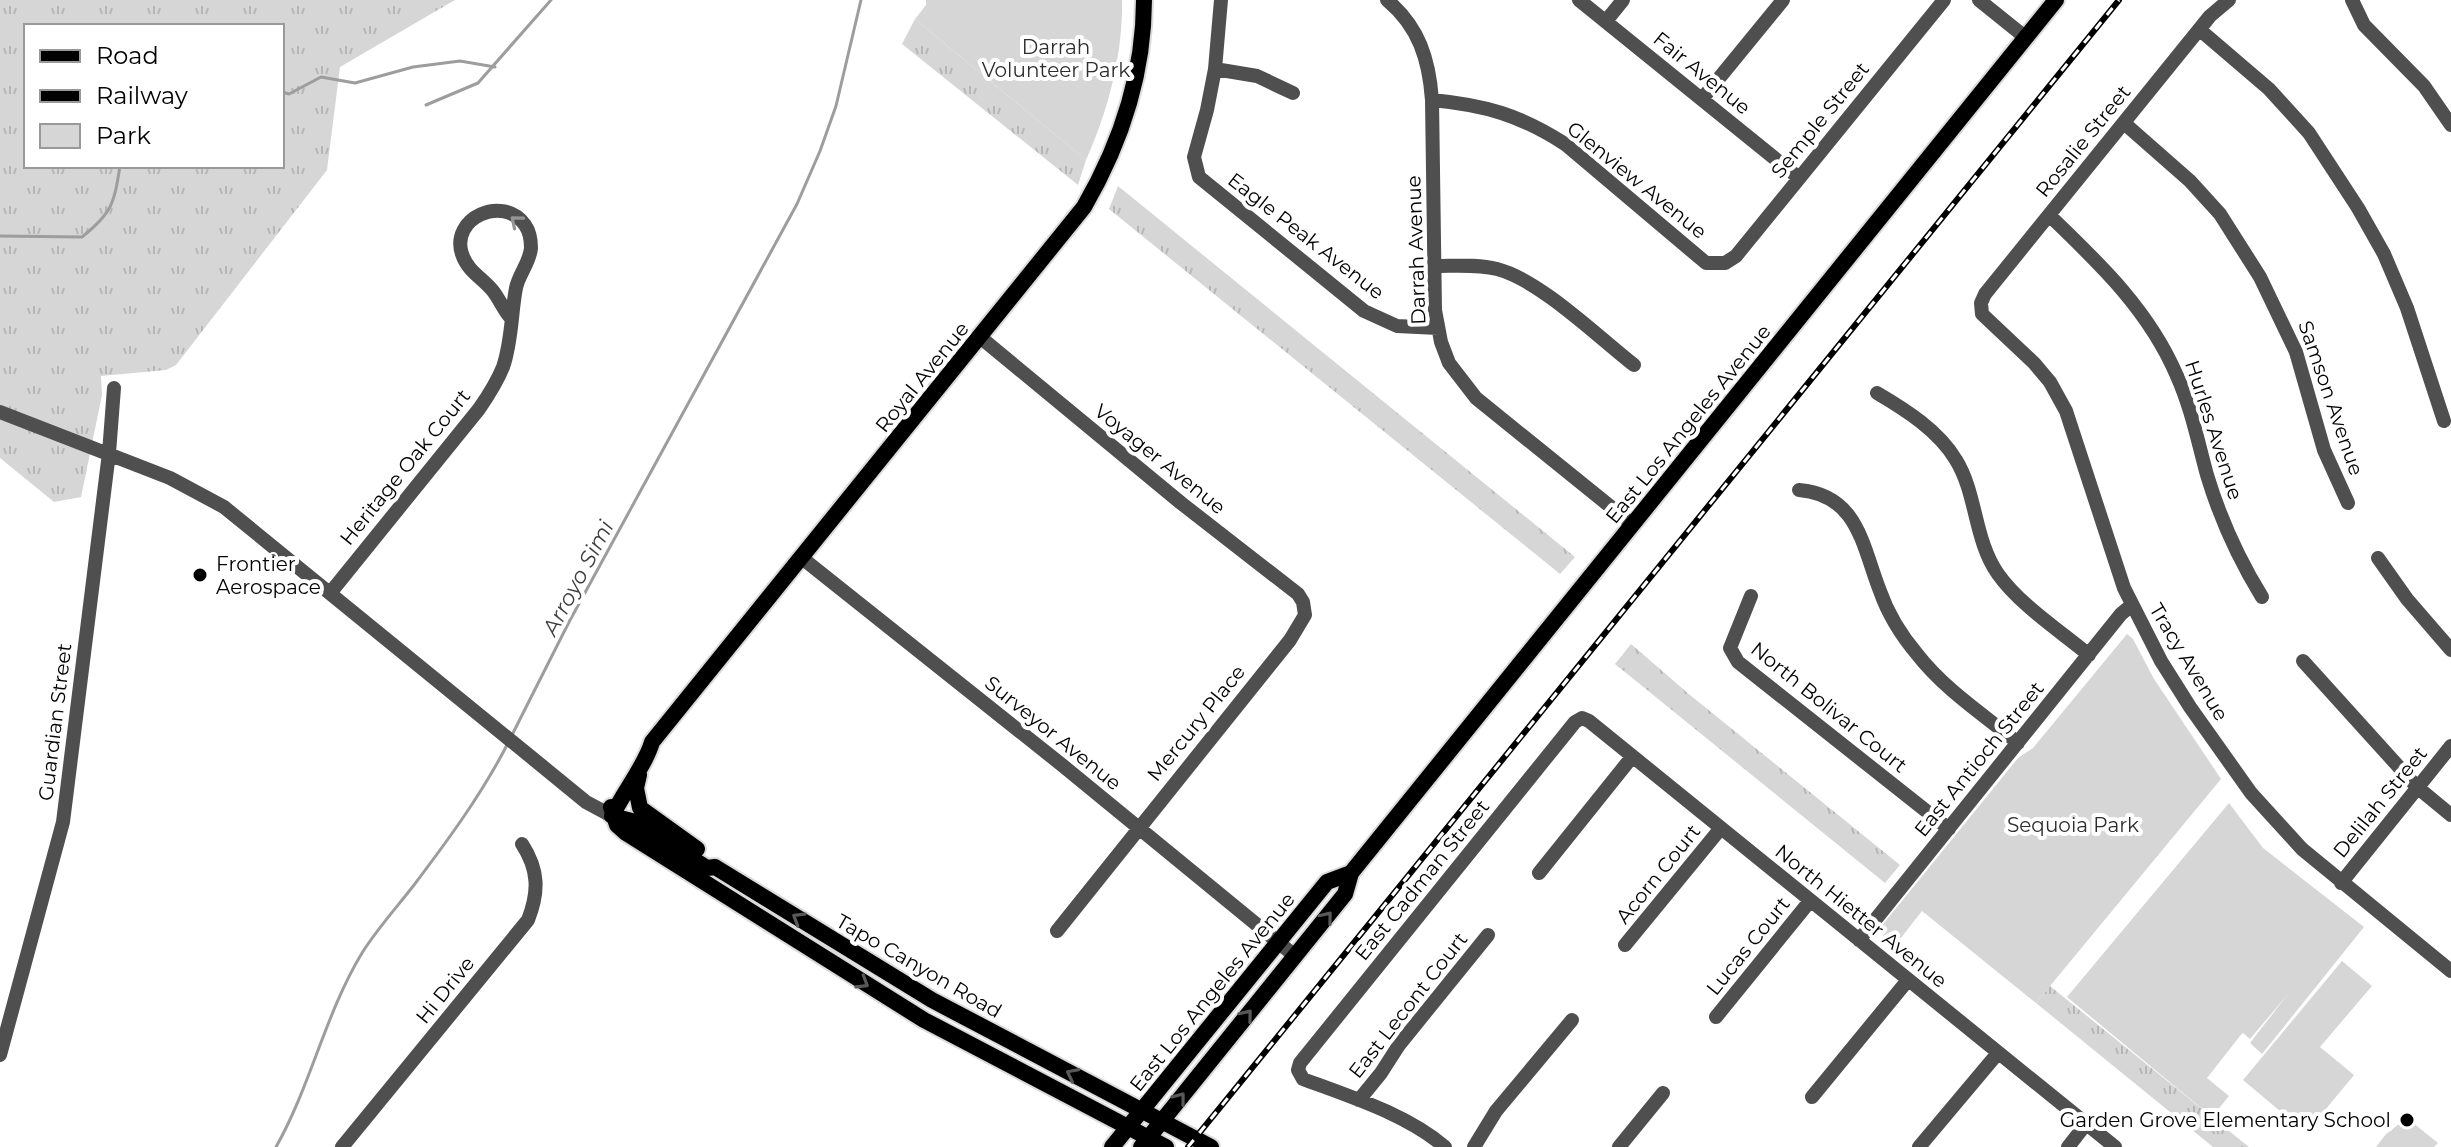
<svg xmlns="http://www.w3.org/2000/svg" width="2451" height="1147" font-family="Montserrat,sans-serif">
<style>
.grass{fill:url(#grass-tufts);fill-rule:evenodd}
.park{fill:#d6d6d6}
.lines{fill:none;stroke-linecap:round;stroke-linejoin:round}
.stream{stroke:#9d9d9d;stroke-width:3}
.major-casing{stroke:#dbdbdb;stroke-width:20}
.minor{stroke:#4f4f4f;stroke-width:14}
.major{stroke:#000;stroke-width:16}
.rail-casing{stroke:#000;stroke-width:6}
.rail{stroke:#fff;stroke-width:3;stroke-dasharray:9;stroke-linecap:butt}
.oneway{stroke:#959595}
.oneway2{stroke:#595959}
.poi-dot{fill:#000;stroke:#fff;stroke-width:3}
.labels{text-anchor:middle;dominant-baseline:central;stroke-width:8;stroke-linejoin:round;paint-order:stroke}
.park-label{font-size:20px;fill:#2d2d2d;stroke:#fff}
.street-label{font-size:20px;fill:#000;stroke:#fff}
.poi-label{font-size:20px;fill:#000;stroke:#fff;text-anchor:start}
.water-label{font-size:22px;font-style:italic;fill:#3e3e3e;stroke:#fff}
</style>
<defs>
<pattern id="grass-tufts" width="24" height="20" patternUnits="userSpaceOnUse" patternTransform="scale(2)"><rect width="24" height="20" fill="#d6d6d6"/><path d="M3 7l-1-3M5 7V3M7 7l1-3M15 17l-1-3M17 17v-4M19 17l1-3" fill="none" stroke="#b6b6b6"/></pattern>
</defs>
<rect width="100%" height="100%" fill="#fff"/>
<path class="grass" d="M0,0H455L340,67L327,170L176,365L166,370L101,376L102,395L81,497L54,502L0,458ZM26,26H282V166H26Z
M915,19L1086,160L1078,185L902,44Z
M1118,186L1575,557L1560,574L1109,209Z
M1631,644L1690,695L1900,865L1885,883L1615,664Z
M2050,986L2249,1147H2213L2036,1003Z"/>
<path class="park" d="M926,0H1122C1123,55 1108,111 1086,160L915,19L926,5Z
M2127,634L2133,639L2154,679L2221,779L2036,1003L1922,911L1893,948L1885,941L1880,928L2018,758L2033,748Z
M2229,803L2263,848L2364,927L2262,1054L2250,1043L2288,994L2250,1039L2243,1033L2240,1036L2207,1078L2229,1096L2212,1117L2067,997Z
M2342,961L2372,986L2320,1047L2354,1075L2306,1133L2243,1080Z
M2407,1118L2438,1143L2434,1147H2376L2386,1134Z"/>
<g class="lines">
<path class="stream" d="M282,92L289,94L321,77L355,83L413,67L460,61L495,67
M426,105L478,83L551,0
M0,236L82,237C112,213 114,204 120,166
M511,737L569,622L797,204L820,151L836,106L861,0
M276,1147C311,1085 325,1014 362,953C377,929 397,907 414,885C448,840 482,794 508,743"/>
<g class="major-casing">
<path id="major" d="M639,775L636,788L640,808L697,849
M611,807L617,825L626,833L924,1020L1166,1147
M612,816C623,793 646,764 652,742L1084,207C1121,143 1144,75 1144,0
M612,816L632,821L707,868L715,867L932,1000L1211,1147
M1112,1147L1327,882L1351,873
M1141,1147L1345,894L1351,873L2056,0"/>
</g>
<path class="minor" d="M1221,0L1215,69L1207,110L1194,157L1199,177L1364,311L1397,326L1438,328
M1387,0C1419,27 1429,59 1432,100L1435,310L1441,342L1449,363L1476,398L1632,524
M1579,0L1799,178
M1979,0L2025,37
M2229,0L2210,16L1985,294L1981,303L1982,314L2034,363L2050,382L2066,411L2124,588L2161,661L2190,707L2251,793L2302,849L2451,971
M2352,0L2364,25L2424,86L2451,125
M1606,21L1623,0
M2200,30L2269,89L2309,133L2358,208L2384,254L2407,308L2444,421
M1215,69L1257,76L1293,93
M1702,99L1783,0
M1432,100C1485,105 1520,115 1565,144L1706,263H1725L1736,256L1944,0
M2124,123L2190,181L2220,214L2260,277L2296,352L2324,450L2348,503
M2049,215C2099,263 2149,310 2177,376C2191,407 2198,442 2207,475C2220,518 2238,558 2262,597
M1435,266C1456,266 1477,264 1497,269C1540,280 1598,337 1634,365
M980,337L1181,503L1298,594L1303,602L1305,615L1290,640L1057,931
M1877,393C1906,410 1939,431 1956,460C1977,494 1974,540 1998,574C2019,604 2060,631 2089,655
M0,412L170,478L224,507L542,766L586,802L612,816
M1799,490C1858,495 1862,545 1880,591C1888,614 1901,635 1917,654C1944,689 1984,715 2018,743
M802,558L1062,765L1295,956
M2378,558L2407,599L2451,650
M331,592L479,409C488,396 497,382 503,367C512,341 511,314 516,288C519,274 530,262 531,248C531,240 530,232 525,225C503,194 450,218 462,254C468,272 483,278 493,291C500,300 503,309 510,317
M1751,596L1730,648L1738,662L1949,829
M2303,661L2417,787L2451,815
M1539,873L1632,757
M2341,883L2451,746
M1859,940L2121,614L2132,605
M1625,945L1721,828
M1716,1017L1810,901
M0,1055L63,822L109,453L114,388
M1812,1097L1908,980
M1359,1100L1381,1073L1399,1045L1488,935
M342,1147L528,920C539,892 539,870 522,844
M1445,1147C1406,1114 1351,1097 1303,1079L1298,1070L1300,1063L1575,722L1582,718L1589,721L2115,1147
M1474,1147L1496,1111L1572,1020
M1619,1147L1663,1093
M1919,1147L1998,1053
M2068,1147L2086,1124"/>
<use href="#major" class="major"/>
<g class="rail-casing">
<path id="rail" d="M1188,1147L2119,0"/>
</g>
<use href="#rail" class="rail"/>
</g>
<defs><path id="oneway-chevron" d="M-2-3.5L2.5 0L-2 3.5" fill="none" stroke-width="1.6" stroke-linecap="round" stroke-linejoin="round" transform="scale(2)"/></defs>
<use class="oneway" href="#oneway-chevron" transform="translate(516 221) rotate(-140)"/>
<g class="oneway2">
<use href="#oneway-chevron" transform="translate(1327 917) rotate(-51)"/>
<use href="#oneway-chevron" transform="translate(798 918) rotate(-149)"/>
<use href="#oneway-chevron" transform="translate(863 983) rotate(31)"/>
<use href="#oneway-chevron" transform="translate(1247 1015) rotate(-51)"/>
<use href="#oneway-chevron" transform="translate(1072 1074) rotate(-153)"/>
<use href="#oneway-chevron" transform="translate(1180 1098) rotate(-52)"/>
</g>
<g class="poi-dot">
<circle cx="200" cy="575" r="8"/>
<circle cx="2407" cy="1120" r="8"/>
</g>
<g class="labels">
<g class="park-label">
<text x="1056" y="47">Darrah<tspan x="1056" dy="23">Volunteer Park</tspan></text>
<text x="2073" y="825">Sequoia Park</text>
</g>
<g class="street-label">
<text transform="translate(1702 73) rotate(39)">Fair Avenue</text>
<text transform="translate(1820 120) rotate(-51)">Semple Street</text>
<text transform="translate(2083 141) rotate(-51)">Rosalie Street</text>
<text transform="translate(1637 180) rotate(39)">Glenview Avenue</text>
<text transform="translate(1306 236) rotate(38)">Eagle Peak Avenue</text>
<text transform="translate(1416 250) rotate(-92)">Darrah Avenue</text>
<text transform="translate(922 377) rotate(-51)">Royal Avenue</text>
<text transform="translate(2331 398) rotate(71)">Samson Avenue</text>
<text transform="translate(1688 424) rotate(-51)">East Los Angeles Avenue</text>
<text transform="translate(2214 430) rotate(72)">Hurles Avenue</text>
<text transform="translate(1160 459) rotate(39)">Voyager Avenue</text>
<text transform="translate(405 467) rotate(-51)">Heritage Oak Court</text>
<text transform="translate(2189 662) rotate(59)">Tracy Avenue</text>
<text transform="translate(1829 707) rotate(39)">North Bolivar Court</text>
<text transform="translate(55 722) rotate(-83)">Guardian Street</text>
<text transform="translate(1196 723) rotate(-51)">Mercury Place</text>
<text transform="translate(1053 733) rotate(39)">Surveyor Avenue</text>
<text transform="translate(1979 759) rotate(-51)">East Antioch Street</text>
<text transform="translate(2380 802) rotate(-51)">Delilah Street</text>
<text transform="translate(1658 874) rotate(-51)">Acorn Court</text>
<text transform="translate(1422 880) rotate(-51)">East Cadman Street</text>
<text transform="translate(1861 916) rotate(39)">North Hietter Avenue</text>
<text transform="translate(1748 946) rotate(-51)">Lucas Court</text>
<text transform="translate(919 966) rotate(30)">Tapo Canyon Road</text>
<text transform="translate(445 990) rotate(-51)">Hi Drive</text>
<text transform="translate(1212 992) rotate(-51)">East Los Angeles Avenue</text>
<text transform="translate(1408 1005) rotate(-52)">East Lecont Court</text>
</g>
<g class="poi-label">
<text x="216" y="564">Frontier<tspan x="216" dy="23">Aerospace</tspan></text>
<text x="2391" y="1120" text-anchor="end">Garden Grove Elementary School</text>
</g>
<g class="water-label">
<text transform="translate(578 578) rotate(-62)">Arroyo Simi</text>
</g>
</g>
<rect x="24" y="24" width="260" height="144" fill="#ffffff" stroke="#999999" stroke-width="2"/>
<rect x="40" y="50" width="40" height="12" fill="#000000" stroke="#999999" stroke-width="2"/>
<text x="96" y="64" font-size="24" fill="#000000">Road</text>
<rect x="40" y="90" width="40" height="12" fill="#000000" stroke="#999999" stroke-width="2"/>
<text x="96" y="104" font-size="24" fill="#000000">Railway</text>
<rect x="40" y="124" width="40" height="24" fill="#d6d6d6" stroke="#999999" stroke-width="2"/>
<text x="96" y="144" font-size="24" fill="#000000">Park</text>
</svg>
